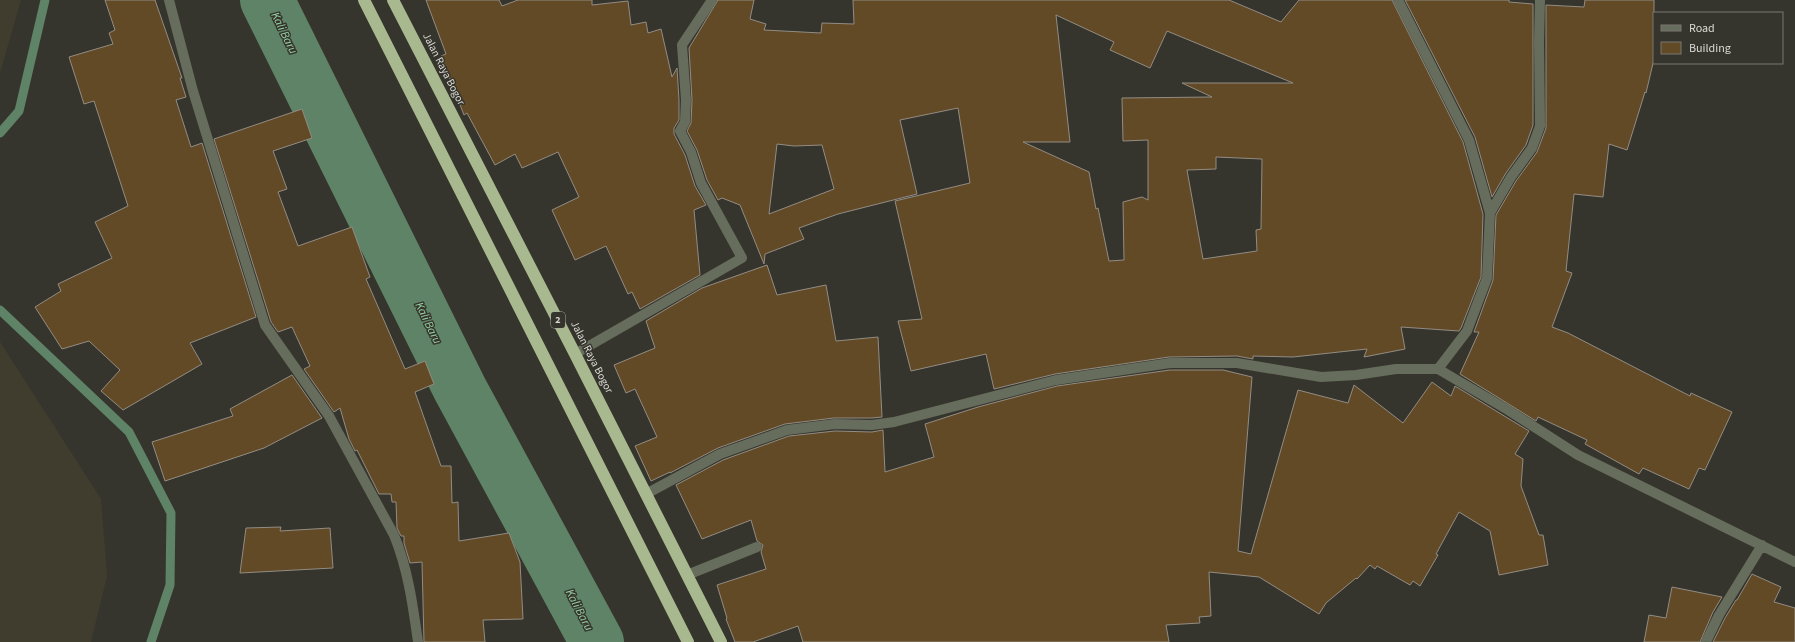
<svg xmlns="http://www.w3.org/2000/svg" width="1795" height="642" font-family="'Source Sans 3',sans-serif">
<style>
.built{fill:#403d2f}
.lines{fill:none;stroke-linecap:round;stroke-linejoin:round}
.stream{stroke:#5e8366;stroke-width:9}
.river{stroke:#5e8366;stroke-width:54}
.building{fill:#634a27;stroke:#928c83;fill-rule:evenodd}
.lane{stroke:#666d5c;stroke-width:10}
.street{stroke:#666d5c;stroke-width:10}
.highway{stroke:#a9b98f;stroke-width:12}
.labels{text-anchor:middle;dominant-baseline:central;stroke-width:3;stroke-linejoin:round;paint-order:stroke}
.shield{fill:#36352d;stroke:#aaa8a3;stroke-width:1}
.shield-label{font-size:10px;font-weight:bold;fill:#dbdad5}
.street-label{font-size:11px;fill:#dbdad5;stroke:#36352d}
.water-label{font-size:12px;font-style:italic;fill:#95d2a2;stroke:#36352d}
</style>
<rect width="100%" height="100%" fill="#36352d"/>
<path class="built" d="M0,0H21L0,73Z
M0,342L101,499L107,576L91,642H0Z"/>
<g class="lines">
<path class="stream" d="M0,133L19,111L45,0
M0,310L129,432L171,513L170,585L151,642"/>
<path class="river" d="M267,0L460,389L597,642"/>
</g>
<path class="building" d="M105,0H155L182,78H180L186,97L176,100L191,147L202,143L256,317L190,343L202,364L123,410L101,391L120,370L89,341L62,349L35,307L61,291L58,284L112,258L95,222L128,206L94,101L84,104L69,57L113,44L109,33L115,30Z
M426,0H499L502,6L518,0H592V5L628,1L631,25L646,22L648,33L661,29L672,77L677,68L679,100V120L674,128V134L685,155L695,186L706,205L694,210L700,275L640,309L632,292L628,294L606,246L575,260L552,210L579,197L558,152L522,168L515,154L495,165L467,113L464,115L441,56L446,54Z
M718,0H754L750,19L766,24L764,30L821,33L822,23L854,24L853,0H1229L1281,22L1299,0H1392L1463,142L1483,214L1481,277L1461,328L1459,331L1401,327L1405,349L1364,357L1367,349L1293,357L1253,356V359L1237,356L1169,357L1055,374L994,389L986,354L911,371L898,321L922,319L895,201L970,183L958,108L900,120L917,194L838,214L799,228L804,239L765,254L764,264L740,205L722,198L718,200L707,180L697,150L687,131L691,123L692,100L689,48ZM1056,15L1114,42L1110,50L1150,68L1167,31L1293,83H1182L1212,97L1122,98L1123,141L1148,140V200L1142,197L1123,202L1124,260L1109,261L1098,208L1096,209L1089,172L1023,142H1070ZM777,144L794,146L822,145L834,189L769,214ZM1216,157L1262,159L1261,229L1256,230L1257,251L1203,259L1187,170L1216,169Z
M1405,0H1509V2L1533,4V125L1526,145L1506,173L1492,197L1475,137Z
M1585,0H1654V59L1646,93L1645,92L1627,150L1609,144L1603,197L1574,194L1566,271L1572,273L1552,327L1568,333L1690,396L1691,393L1732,412L1705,470L1699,468L1689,489L1643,468L1639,474L1585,444L1587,440L1538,417L1536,421L1460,374L1479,332H1474L1493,280L1496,215L1516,181L1537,152L1546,128V5L1584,7Z
M302,109L312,138L273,151L287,189L278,192L298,246L352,227L370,277L366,279L405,369L425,361L434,384L415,392L441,466H451L452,503L458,502L459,541L509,533L520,562L523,619L483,620L485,642H424L422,562L410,563L404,543V536H401L397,528L396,502H392L391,494H379L357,450L355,451L349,439L340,408L334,412L304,369L310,366L292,327L278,332L271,322L214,139Z
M767,265L777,295L826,285L836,341L878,337L882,417L872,418H834L785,424L718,448L670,473V472L651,481L635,446L657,437L635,389L626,393L614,365L655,348L646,321L702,288Z
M1170,370H1223L1252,377L1238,551L1251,554L1298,390L1348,403L1354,385L1403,423L1432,382L1451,396L1455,386L1529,431L1515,454L1523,459L1521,486L1539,535H1543L1548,565L1499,575L1490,531L1459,512L1436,554L1438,555L1420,586L1413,581L1410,585L1377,566L1375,569L1370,565L1357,579L1356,578L1326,603L1319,614L1259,577L1209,572L1211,616L1199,617L1200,623L1166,625L1169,642H803L798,626L753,642H735L726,619L727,618L717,585L766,569L761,552L763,545L757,541L751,520L702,539L676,485L723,460L789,436L835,431L872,432L883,430L885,472L934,457L925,424L978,407L1057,386Z
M292,375L322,418L264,448L165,481L152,442L233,416L230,409Z
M281,527L280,531L330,528L333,568L240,573L246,528Z
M1752,574L1781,587L1774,602L1795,608V642H1713L1725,618L1736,600H1737Z
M1672,587L1722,597L1713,612L1700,642H1644L1649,615L1666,618Z"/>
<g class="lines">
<path class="lane" d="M687,575L757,547"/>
<path class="street" d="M169,0L193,91L265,325L329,416L394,535C408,569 413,606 418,642
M1398,0L1469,140L1490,213
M575,354L742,258L701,183L691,152L680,131L685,122L686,100L682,45L712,0
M1438,369L1467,331L1487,278L1490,213L1511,177L1532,148L1540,126L1539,42L1540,0
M646,494L720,454L787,430L835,424L872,425L894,422L1056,380L1170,363H1237L1321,377L1356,375L1396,369H1438L1508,410L1578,455L1795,562
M1706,642L1719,615L1762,545"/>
<path class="highway" d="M364,0L688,642
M393,0L575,354L721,642"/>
</g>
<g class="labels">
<rect class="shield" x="551" y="312" width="14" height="16" rx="3"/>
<g class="shield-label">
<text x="558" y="320">2</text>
</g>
<g class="street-label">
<text transform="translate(444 69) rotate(63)">Jalan Raya Bogor</text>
<text transform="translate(592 357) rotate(63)">Jalan Raya Bogor</text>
</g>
<g class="water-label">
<text transform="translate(284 33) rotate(64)">Kali Baru</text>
<text transform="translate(428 323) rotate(64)">Kali Baru</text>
<text transform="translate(579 610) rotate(62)">Kali Baru</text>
</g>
</g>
<rect x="1653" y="12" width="130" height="52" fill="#36352d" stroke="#787770"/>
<rect x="1661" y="25" width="20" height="6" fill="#666d5c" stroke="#787770"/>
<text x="1689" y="32" font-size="12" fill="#dbdad5">Road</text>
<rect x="1661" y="42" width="20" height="12" fill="#634a27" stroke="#787770"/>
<text x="1689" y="52" font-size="12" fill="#dbdad5">Building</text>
</svg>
